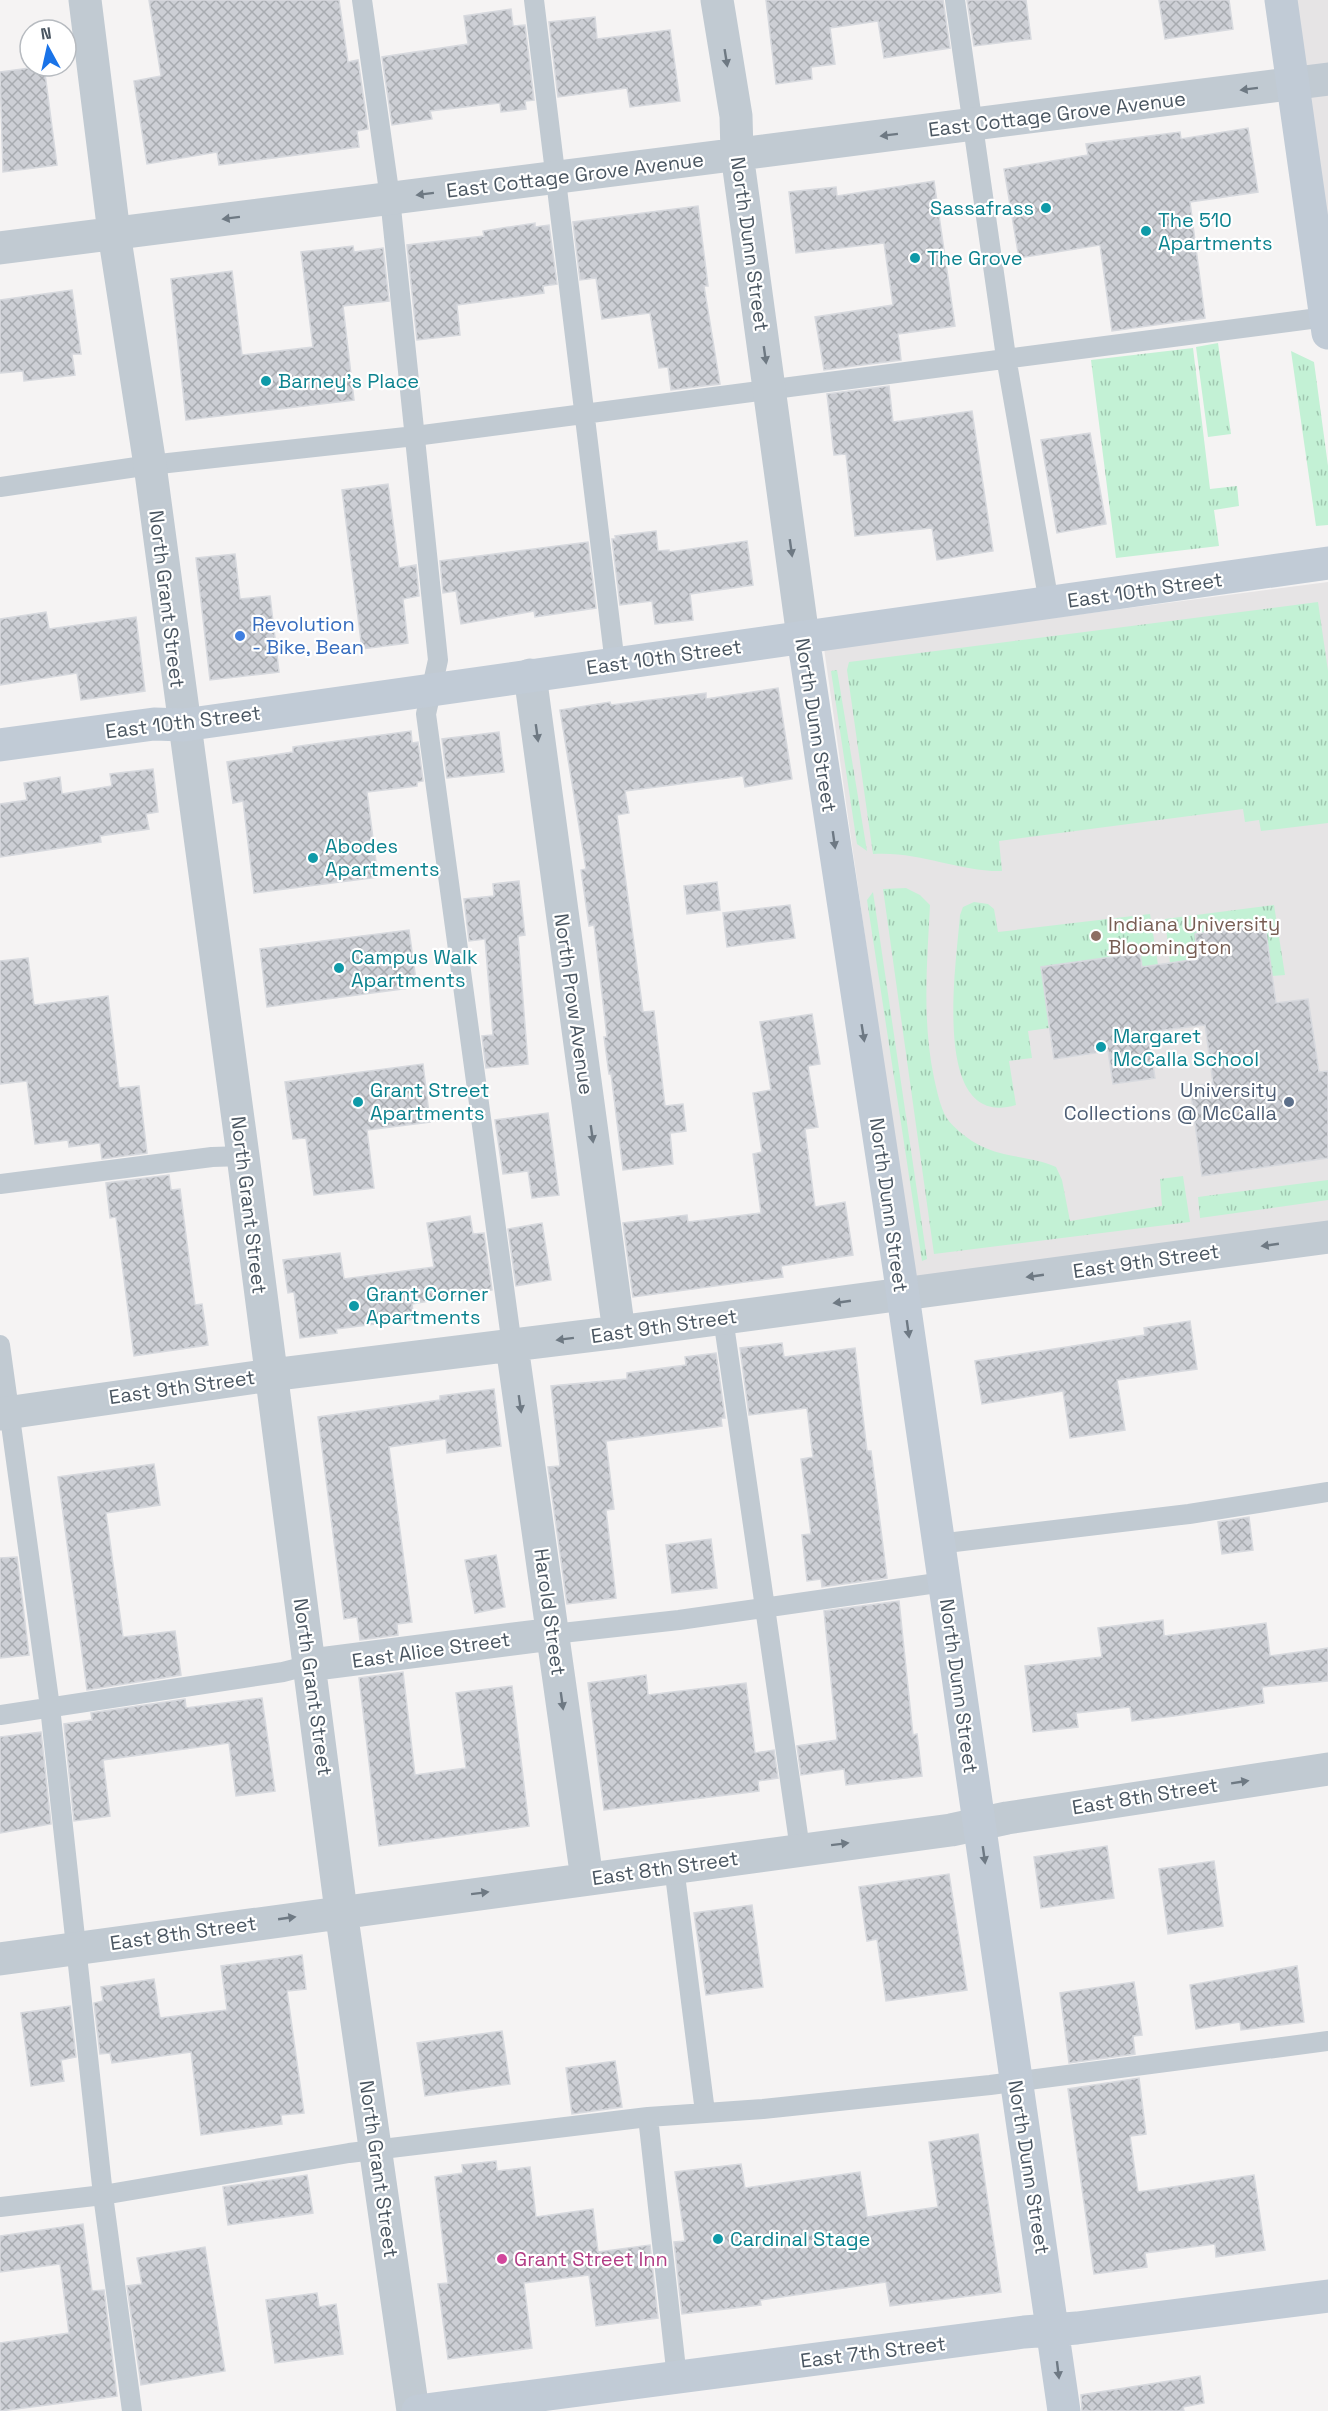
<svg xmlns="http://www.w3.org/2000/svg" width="1328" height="2411" font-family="'Space Grotesk',sans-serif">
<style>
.education{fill:#e6e4e5}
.grass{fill:url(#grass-tufts)}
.building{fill:url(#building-cross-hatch);stroke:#d7d9de;stroke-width:1.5}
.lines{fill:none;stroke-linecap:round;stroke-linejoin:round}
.lane{stroke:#c1cad2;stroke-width:20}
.street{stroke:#c1cad2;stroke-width:33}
.secondary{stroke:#c1cbd6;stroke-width:33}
.oneway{fill:#6e7983}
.oneway2{fill:#6e7984}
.culture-dot{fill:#0f9aa8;stroke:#fff;stroke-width:2}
.shop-dot{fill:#3f7fe0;stroke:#fff;stroke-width:2}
.education-dot{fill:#8d6e63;stroke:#fff;stroke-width:2}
.service-dot{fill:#5c6f8a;stroke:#fff;stroke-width:2}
.hotel-dot{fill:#d1479c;stroke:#fff;stroke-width:2}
.labels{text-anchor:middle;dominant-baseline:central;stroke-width:4.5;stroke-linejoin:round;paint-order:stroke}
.street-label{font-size:20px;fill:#4a5661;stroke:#fff}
.culture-label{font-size:20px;fill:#0d838f;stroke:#fff;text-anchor:start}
.shop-label{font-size:20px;fill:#366cbe;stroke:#fff;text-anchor:start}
.education-label{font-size:20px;fill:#785e54;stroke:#fff;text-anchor:start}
.service-label{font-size:20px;fill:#4e5e75;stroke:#fff;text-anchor:end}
.hotel-label{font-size:20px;fill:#b23c85;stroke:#fff;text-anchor:start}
</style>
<defs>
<pattern id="grass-tufts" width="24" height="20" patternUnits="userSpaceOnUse" patternTransform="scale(1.5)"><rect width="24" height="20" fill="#c3f1d5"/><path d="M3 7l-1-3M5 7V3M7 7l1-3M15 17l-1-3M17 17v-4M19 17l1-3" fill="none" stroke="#a0c6b0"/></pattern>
<pattern id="building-cross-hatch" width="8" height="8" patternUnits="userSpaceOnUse" patternTransform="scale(1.5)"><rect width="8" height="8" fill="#cdcfd5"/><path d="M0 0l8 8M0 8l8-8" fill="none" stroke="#a8abb0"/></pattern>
</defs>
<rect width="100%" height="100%" fill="#f5f3f3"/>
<path class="education" d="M1293,0H1328V232Z
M1328,582V1225L914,1281L824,648Z"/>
<path class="grass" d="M1218,343L1231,434L1208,437L1196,347Z
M1193,348L1210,489L1237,486L1239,506L1214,510L1219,546L1116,558L1091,360Z
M1291,351L1314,362L1328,466V525L1316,526Z
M1318,602L1328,671V823L1261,831L1259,820L1245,822L1243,809L999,841L1002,871C959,872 920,851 873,854L847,670L849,662Z
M837,670L867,851L857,844L831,671Z
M906,888L920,895L930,905C927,964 922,1020 934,1078C937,1091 940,1106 946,1117C954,1129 969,1140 981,1146C1005,1158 1032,1156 1056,1167L1062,1180L1070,1221L1162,1206L1160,1179L1183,1176L1190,1222L934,1254L883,889Z
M873,892L927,1259L922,1261L867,900Z
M974,902L988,904L994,909L998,932L1150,914L1158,965L1142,967L1140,953L1041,967L1049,1028L1028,1031L1032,1058L1009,1061L1016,1105C929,1131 957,960 960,915L963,907Z
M1274,905L1285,975L1272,976L1264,925L1195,934L1198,959L1170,963L1165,919Z
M1328,1180V1200L1200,1218L1198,1197Z"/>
<path class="building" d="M149,0H339L348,62L358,60L368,129L357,131L359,147L219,165L217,152L147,164L134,81L161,76Z
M766,0H943L950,48L884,58L878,21L830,28L835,64L811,67L812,79L776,84Z
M967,0H1026L1031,39L974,46Z
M1159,0H1229L1233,29L1165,39Z
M511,9L513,26L525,25L534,100L525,101L526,109L501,112L500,103L430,111L432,119L392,125L382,57L468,44L464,16Z
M595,17L597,39L670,30L680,101L630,107L627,88L558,97L549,22Z
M44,66L57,165L3,172L0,72Z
M1248,128L1258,192L1190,202L1205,318L1112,331L1100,245L1019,258L1004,169L1088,155L1086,144L1180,132L1181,139Z
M934,181L955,326L898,334L901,360L824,370L815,317L893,305L884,243L796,253L789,192L836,187L837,196Z
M698,206L708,286H704L720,384L671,390L668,367L659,368L650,313L602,319L596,278L580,280L573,222Z
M535,223V227L549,225L557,284L543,286L544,293L457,305L460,335L417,340L407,245L484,236L483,231Z
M353,246L354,252L383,248L389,301L343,306L354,400L186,420L171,279L232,271L242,355L313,347L301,252Z
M72,290L81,354H72L75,375L24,381L23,371L0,373V300Z
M889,386L893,422L972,411L993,551L937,560L932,528L855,536L846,454L834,455L827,394Z
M1090,433L1106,524L1057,533L1041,440Z
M388,484L399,568L416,565L419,596L403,599L408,643L362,649L342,490Z
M656,531L658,551L669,550V552L747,541L753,585L690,594L693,620L655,624L652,601L620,605L612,539H616L615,536Z
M588,542L596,608L535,617L534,611L461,624L456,591L443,593L440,561Z
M235,554L240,599L270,596L279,672L210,680L196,558Z
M46,612L49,629L136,617L145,691L81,700L77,673L0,685V619Z
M778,688L792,779L745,787L743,776L625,791L629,813L617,815L643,1012L654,1011L665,1106L683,1104L686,1131L670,1133L673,1164L623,1170L611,1074H609L604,1037H607L594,925L589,926L581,870L586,869L560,710L610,702L611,705L706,693V699Z
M411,731L412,743L418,742L423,781L417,782V786L367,792L378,877L254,893L243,801L233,803L227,762L293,752V747Z
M499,732L504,772L447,778L442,739Z
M153,769L158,812L146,814L149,829L100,836L101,842L0,857V804L27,800L24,783L60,777L62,794L112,786L110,774Z
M519,881L525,935L518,936L528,1064L486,1068L482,1036L493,1035L485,939L469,941L464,899L494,896L493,884Z
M717,882L720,910L687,914L684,886Z
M790,905L795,938L727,947L723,913Z
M1265,925L1276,1003L1308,999L1319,1072L1328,1071V1158L1202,1176L1190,1086L1213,1083L1205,1025L1148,1032L1155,1078L1113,1084L1108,1051L1054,1059L1041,967L1140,953L1142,967L1198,959L1195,934Z
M409,930L417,987L267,1007L260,949Z
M28,958L34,1005L108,996L119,1088L139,1086L147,1153L102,1159L100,1143L69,1147L68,1140L35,1144L27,1081L0,1084V961Z
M812,1014L820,1064L808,1066L818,1127L805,1129L815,1207L845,1202L853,1255L781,1266L783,1277L633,1297L623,1223L687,1215L688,1222L761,1213L753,1154L762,1152L753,1093L771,1090L760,1022Z
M423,1064L430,1122L367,1130L374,1188L314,1195L306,1138L293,1139L285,1082Z
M548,1113L559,1195L532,1198L528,1171L503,1174L495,1120Z
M169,1175L171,1190L180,1189L195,1305L202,1304L208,1345L134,1356L116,1217L110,1218L106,1183Z
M470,1216L473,1234L484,1233L492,1290L412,1304L414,1319L336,1329L337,1333L300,1338L294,1292L288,1293L283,1260L340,1253L344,1279L434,1267L427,1223Z
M542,1223L551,1280L516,1286L508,1229Z
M1190,1321L1197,1369L1117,1380L1125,1430L1070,1438L1063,1391L982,1404L975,1361L1145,1335L1144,1328Z
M782,1343L784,1357L855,1348L867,1451H871L887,1578L822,1587L821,1579L807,1581L802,1535L811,1534L801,1459L813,1457L807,1408L749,1415L740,1348Z
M716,1353L725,1418H721L722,1426L606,1441L614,1509L606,1510L616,1598L567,1604L548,1467L560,1466L551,1386L627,1379V1373L686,1365L685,1357Z
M494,1389L501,1446L447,1453L446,1439L389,1447L412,1622L397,1624L398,1635L360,1640L357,1617L344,1619L318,1417L440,1400V1396Z
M154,1464L160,1505L106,1513L123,1637L175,1631L181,1675L87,1690L58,1477Z
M1249,1517L1253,1550L1222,1554L1218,1522Z
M711,1539L717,1588L672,1593L666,1545Z
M496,1555L505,1607L475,1613L465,1560Z
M17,1557L29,1655L0,1658V1558Z
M899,1601L913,1735L917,1734L922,1776L846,1785L844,1769L801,1775L797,1746L837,1740L824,1611Z
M1163,1620L1164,1636L1266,1623L1270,1656L1328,1648V1681L1262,1687L1264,1703L1174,1716L1132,1721L1130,1707L1076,1713L1078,1727L1033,1732L1025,1666L1102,1657L1098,1628Z
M403,1672L415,1775L466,1768L456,1693L512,1686L529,1826L379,1846L359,1678Z
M646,1675L648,1695L746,1683L755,1753L774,1750L778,1778L758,1781L759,1791L604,1810L588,1683Z
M262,1698L275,1791L236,1796L229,1743L103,1760L110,1816L74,1821L64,1724L92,1720L91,1713L185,1699L186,1708Z
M41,1732L51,1824L0,1833V1737Z
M1107,1846L1114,1898L1041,1908L1034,1857Z
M1214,1861L1223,1926L1168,1934L1159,1869Z
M949,1874L967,1990L886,2001L877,1939L867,1941L859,1887Z
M752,1905L763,1987L706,1995L694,1913Z
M302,1955L306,1989L287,1991L304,2113L281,2115L282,2124L201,2135L191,2052L112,2063L110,2053L100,2054L94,2003L103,2001L101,1987L154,1979L160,2018L227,2010L221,1966Z
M1297,1966L1304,2022L1241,2030L1240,2022L1196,2029L1190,1985Z
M1134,1982L1142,2035L1133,2036L1135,2054L1069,2063L1060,1993Z
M70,2006L76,2057L61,2060L64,2081L31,2086L21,2013Z
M502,2031L510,2084L425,2096L417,2043Z
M615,2061L622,2107L572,2114L566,2068Z
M1139,2078L1146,2134L1130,2136L1138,2192L1254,2175L1265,2250L1216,2257L1215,2244L1145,2253L1147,2267L1094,2274L1068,2089Z
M978,2134L1001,2292L890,2306L886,2282L760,2300L761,2305L682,2314L674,2242L685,2241L675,2172L741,2164L745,2188L860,2172L867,2217L938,2207L929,2142Z
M496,2161L497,2171L530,2167L536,2217L593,2209L598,2252L650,2245L658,2318L596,2326L589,2275L524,2283L532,2348L448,2359L438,2284L448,2283L435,2177L463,2173L462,2165Z
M307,2175L313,2213L228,2225L223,2187Z
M83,2224L92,2291L104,2290L117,2396L0,2411V2343L69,2333L60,2264L0,2272V2236Z
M205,2247L225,2371L141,2385L127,2286L142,2284L137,2258Z
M317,2293L319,2307L336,2304L343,2354L275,2363L266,2300Z
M1200,2376L1204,2403L1183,2407L1184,2411H1082L1081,2395Z"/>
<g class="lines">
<path class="lane" d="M362,0L390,198L438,660L426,714L512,1346
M534,0L615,664
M955,0L1006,357L1049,603
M0,487L150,465L415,436L1326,317
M0,1184L212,1157L243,1156
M723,1318L800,1849
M0,1345L50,1707L103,2195L132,2411
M938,1544L1189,1514L1328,1492
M553,1634L679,1620L944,1582
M0,1715L283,1672L310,1665
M674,1867L705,2112
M648,2117L677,2378
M0,2207L103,2195L349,2153L648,2117L763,2109L990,2085L1328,2041"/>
<path class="street" d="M85,0L114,233L150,465L243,1156L341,1911L413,2411
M717,0L736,116L737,154L803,637
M0,248L1328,79
M530,675L619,1332
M512,1346L587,1879
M0,1414L271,1375L619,1332L1328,1237
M310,1665L553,1634
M0,1959L951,1830L1007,1818L1328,1769"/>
<path class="secondary" d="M1281,0L1328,333
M803,637L899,1268L1064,2411
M0,745L154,724L184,725L1328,563
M418,2411L1024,2332L1077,2328L1328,2296"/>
</g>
<defs><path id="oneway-solid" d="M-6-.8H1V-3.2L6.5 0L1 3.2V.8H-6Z" transform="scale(1.5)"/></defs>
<g class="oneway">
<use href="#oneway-solid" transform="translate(726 58) rotate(81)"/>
<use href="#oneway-solid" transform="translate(1249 89) rotate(173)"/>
<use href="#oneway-solid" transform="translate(889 135) rotate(173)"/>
<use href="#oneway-solid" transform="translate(425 194) rotate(173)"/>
<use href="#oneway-solid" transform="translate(231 218) rotate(173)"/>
<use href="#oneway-solid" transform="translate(765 355) rotate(82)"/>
<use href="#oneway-solid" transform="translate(791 548) rotate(82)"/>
<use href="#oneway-solid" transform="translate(537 733) rotate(82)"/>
<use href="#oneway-solid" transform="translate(592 1134) rotate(82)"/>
<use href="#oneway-solid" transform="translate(1270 1245) rotate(172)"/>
<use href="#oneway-solid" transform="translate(1035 1276) rotate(172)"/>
<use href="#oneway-solid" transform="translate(842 1302) rotate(172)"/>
<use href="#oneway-solid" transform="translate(565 1339) rotate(173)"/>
<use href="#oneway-solid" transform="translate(520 1404) rotate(82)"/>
<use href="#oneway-solid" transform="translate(562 1701) rotate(82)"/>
<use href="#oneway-solid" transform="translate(1240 1782) rotate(-9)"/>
<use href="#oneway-solid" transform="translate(840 1844) rotate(-7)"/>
<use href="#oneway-solid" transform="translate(480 1893) rotate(-7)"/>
<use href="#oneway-solid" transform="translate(287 1918) rotate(-8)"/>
</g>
<g class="oneway2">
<use href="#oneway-solid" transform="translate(834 840) rotate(82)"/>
<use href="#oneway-solid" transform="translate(863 1033) rotate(81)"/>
<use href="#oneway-solid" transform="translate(908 1329) rotate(82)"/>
<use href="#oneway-solid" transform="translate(984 1855) rotate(82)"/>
<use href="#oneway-solid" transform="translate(1058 2370) rotate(83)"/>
</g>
<g class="culture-dot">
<circle cx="1046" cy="208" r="6"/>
<circle cx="1146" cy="231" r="6"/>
<circle cx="915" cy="258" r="6"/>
<circle cx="266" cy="381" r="6"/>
<circle cx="313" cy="858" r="6"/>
<circle cx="339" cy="968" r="6"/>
<circle cx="1101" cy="1047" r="6"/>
<circle cx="358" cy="1102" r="6"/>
<circle cx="354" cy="1306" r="6"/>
<circle cx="718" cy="2239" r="6"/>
</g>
<circle class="shop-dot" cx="240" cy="636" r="6"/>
<circle class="education-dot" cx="1096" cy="936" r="6"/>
<circle class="service-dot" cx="1289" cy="1102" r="6"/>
<circle class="hotel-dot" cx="502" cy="2259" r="6"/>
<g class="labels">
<g class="street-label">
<text transform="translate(1057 114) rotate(-7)">East Cottage Grove Avenue</text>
<text transform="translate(575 175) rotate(-7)">East Cottage Grove Avenue</text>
<text transform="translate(750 244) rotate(82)">North Dunn Street</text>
<text transform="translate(1145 590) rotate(-8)">East 10th Street</text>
<text transform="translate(167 599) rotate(83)">North Grant Street</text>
<text transform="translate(664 657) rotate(-8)">East 10th Street</text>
<text transform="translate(183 722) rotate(-7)">East 10th Street</text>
<text transform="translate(816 725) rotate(81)">North Dunn Street</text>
<text transform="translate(574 1004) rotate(82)">North Prow Avenue</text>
<text transform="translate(249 1205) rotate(83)">North Grant Street</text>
<text transform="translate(889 1205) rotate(82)">North Dunn Street</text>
<text transform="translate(1146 1261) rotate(-8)">East 9th Street</text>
<text transform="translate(664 1326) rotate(-8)">East 9th Street</text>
<text transform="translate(182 1387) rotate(-8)">East 9th Street</text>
<text transform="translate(550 1612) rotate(82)">Harold Street</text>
<text transform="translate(431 1650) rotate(-8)">East Alice Street</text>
<text transform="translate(959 1686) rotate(82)">North Dunn Street</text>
<text transform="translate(313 1687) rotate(82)">North Grant Street</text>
<text transform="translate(1145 1796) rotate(-9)">East 8th Street</text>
<text transform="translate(665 1868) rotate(-8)">East 8th Street</text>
<text transform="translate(183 1933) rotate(-8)">East 8th Street</text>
<text transform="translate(1029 2167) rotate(81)">North Dunn Street</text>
<text transform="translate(379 2169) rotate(82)">North Grant Street</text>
<text transform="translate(873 2352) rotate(-7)">East 7th Street</text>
</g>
<g class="culture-label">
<text x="1034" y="208" text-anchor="end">Sassafrass</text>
<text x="1158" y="220">The 510<tspan x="1158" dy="23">Apartments</tspan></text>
<text x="927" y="258">The Grove</text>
<text x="278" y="381">Barney's Place</text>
<text x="325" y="846">Abodes<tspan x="325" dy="23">Apartments</tspan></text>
<text x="351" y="957">Campus Walk<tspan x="351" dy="23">Apartments</tspan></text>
<text x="1113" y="1036">Margaret<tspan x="1113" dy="23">McCalla School</tspan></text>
<text x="370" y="1090">Grant Street<tspan x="370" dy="23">Apartments</tspan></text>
<text x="366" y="1294">Grant Corner<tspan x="366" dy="23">Apartments</tspan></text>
<text x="730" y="2239">Cardinal Stage</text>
</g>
<g class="shop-label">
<text x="252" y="624">Revolution<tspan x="252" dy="23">- Bike, Bean</tspan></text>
</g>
<g class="education-label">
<text x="1108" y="924">Indiana University<tspan x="1108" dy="23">Bloomington</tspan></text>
</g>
<g class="service-label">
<text x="1277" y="1090">University<tspan x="1277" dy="23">Collections @ McCalla</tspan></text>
</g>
<g class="hotel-label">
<text x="514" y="2259">Grant Street Inn</text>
</g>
</g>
<g transform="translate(48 48) rotate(352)"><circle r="28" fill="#ffffff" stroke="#b7bbc0" stroke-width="1.5"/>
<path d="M0-4.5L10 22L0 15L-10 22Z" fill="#1a73e8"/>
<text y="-9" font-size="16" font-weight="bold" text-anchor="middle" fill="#4a5661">N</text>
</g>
</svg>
